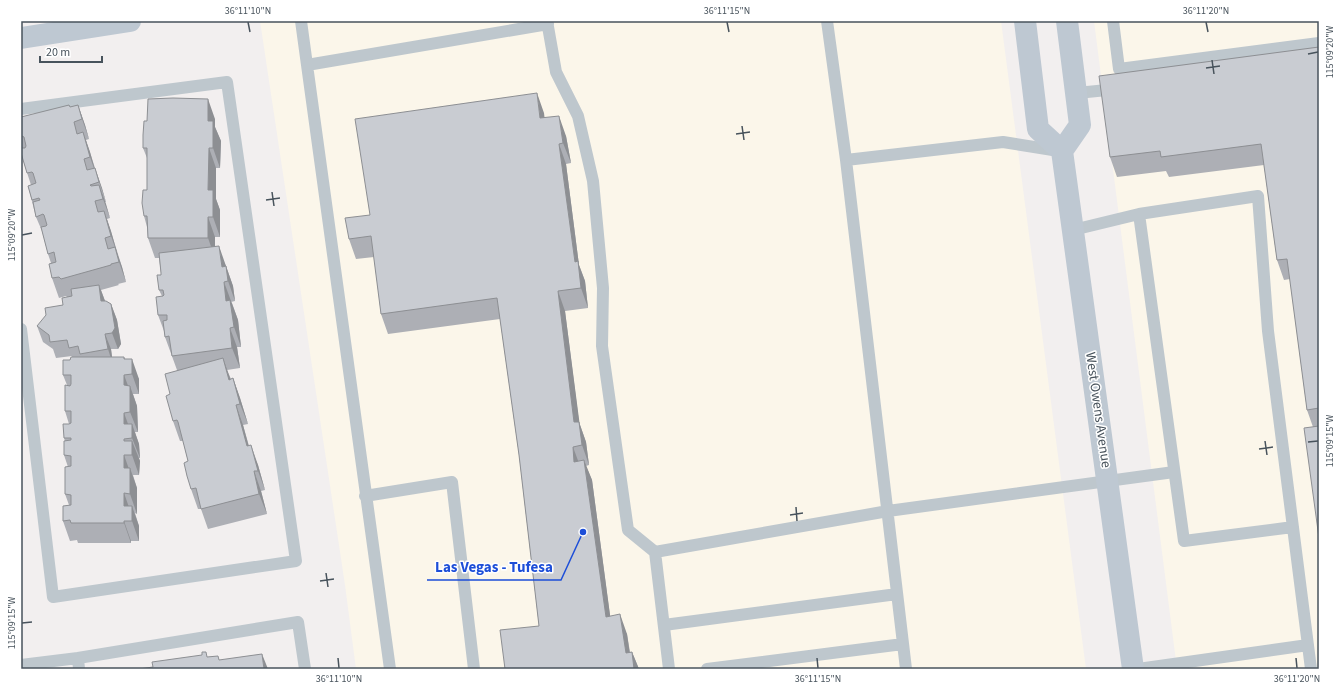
<svg xmlns="http://www.w3.org/2000/svg" width="1340" height="690" font-family="'Source Sans 3',sans-serif">
<style>
.commercial{fill:#fbf6ea}
.lines{fill:none;stroke-linecap:round;stroke-linejoin:round}
.lane{stroke:#bec7cd;stroke-width:12}
.secondary{stroke:#bec8d2;stroke-width:22}
.wall{fill:#adafb5}
.shaded-wall{fill:#8d8f93}
.building{fill:#c9ccd2;stroke:#8d8f93}
.ticks{fill:none;stroke:#48535c;stroke-width:1.5}
.labels{text-anchor:middle;dominant-baseline:central;stroke-width:3;stroke-linejoin:round;paint-order:stroke}
.street-label{font-size:14px;fill:#48535c;stroke:#fff}
.leader{fill:none;stroke:#1d4ed8;stroke-width:1.5}
.callout-dot{fill:#1d4ed8;stroke:#fff;stroke-width:1.5}
.callout-label{font-size:15px;text-anchor:middle;font-weight:bold;fill:#1d4ed8;stroke:#fff;stroke-width:3;stroke-linejoin:round;paint-order:stroke}
.neatline{fill:none;stroke:#48535c;stroke-width:1.5}
.ticks-label{font-size:10px;text-anchor:middle;fill:#48535c}
</style>
<rect width="100%" height="100%" fill="#f2efef"/>
<path class="commercial" d="M260,21H1001L1086,669H356L345,585Z
M1094,21H1319V669H1177Z"/>
<g class="lines">
<path class="lane" d="M301,21L307,65
M547,21L556,72L578,116L593,181L603,288L602,346L628,530L655,552L669,669
M827,21L846,160L906,669
M1113,21L1119,69L1319,43
M1077,93L1117,89
M21,109L227,82L296,561L53,597L21,329
M846,160L1003,142L1059,151
M1139,214L1184,541L1293,527
M1073,230L1139,214L1258,196L1268,331L1311,669
M365,496L452,482L474,669
M655,552L888,511L1174,472
M664,625L897,594
M21,665L78,658
M79,669L78,658L298,622L305,669
M390,669L307,65L548,24
M707,669L903,644
M1138,669L1308,645"/>
<path class="secondary" d="M1025,21L1038,129L1062,151L1133,669
M21,38L130,21
M1062,151L1080,125L1067,21"/>
</g>
<path class="wall" d="M1319,47V538L1313,427L1307,410L1290,279L1284,280L1277,260L1264,165L1169,177L1166,171L1117,177L1110,157Z
M78,105L85,125L89,139L86,140L106,202H105L110,218L107,219L122,267L126,282L118,284L119,285L101,290L105,301L111,304L117,320L121,344L118,349H111L112,357H124L139,379V394H133L137,406L138,432H135L139,444L140,458H139L140,461L139,475H133L137,488V514L135,513L139,526V541H131V543H78L77,540L70,541L63,521L69,505L65,494L68,467L64,455L65,441L64,438L69,424L65,411L67,385L63,375L70,360L72,357V356L56,358L53,349L43,342L37,326L63,305L67,297L66,296L59,298L52,278L51,263L48,254L42,231L36,217L28,186L31,185L21,154V117L70,107Z
M544,113V118L566,136L571,163L566,164L579,265L585,281L588,308L565,311L579,422L586,442L589,465L586,466L592,480L610,616L627,634L630,652H632L639,669H505L539,626L519,455L500,319L388,334L381,314L374,257L356,259L349,239L370,215Z
M215,119V127L221,141L220,168H216V199L220,210V237H215V246L226,266L233,286L235,301L231,302L232,303L238,320L241,347H237L240,368L227,370L231,379L233,378L240,398L248,424L243,425L249,446L258,465L265,490L261,491L267,514L208,529L201,509H198L191,489L188,461L183,441H180L173,421L170,394L177,370L165,337L164,331L158,315L162,296L159,290L161,275V273L159,258H155L148,238L147,227L144,216L147,190V158L143,148Z"/>
<path class="shaded-wall" d="M537,93L544,113L547,138L540,118Z
M208,99L215,119V127L221,141L220,168L213,148L208,121Z
M78,105L85,125L89,139L82,119Z
M559,116L566,136L571,163L563,143Z
M83,132L90,152L97,177L90,157Z
M559,144L566,164L579,265L585,281L588,308L581,288L575,262Z
M209,148L216,168V199L220,210V237L213,217L208,190Z
M95,168L102,188L106,202L99,182Z
M99,185L106,204L110,218L103,199Z
M104,211L111,231L118,256L111,236Z
M208,217L215,237V258L208,238Z
M219,246L233,286L235,301L228,281L222,267Z
M115,247L122,267L126,282L119,262Z
M224,282L238,320L241,347L234,327L226,301Z
M99,285L105,301H101Z
M558,291L565,311L582,442L574,422Z
M111,304L117,320L121,344L118,349L112,333Z
M230,328L237,347L240,368L232,348Z
M105,334L111,349L113,365L108,349Z
M223,358L230,378L236,400L229,380Z
M132,359L139,379V394L132,374Z
M124,375L130,391V386L137,406L138,432L130,412L124,385Z
M233,378L240,398L248,424L240,404Z
M236,405L243,425L254,466L247,446Z
M124,413L131,432L124,424Z
M579,422L586,442L589,465L582,445Z
M132,424L139,444L140,458L132,438Z
M132,441L140,461L139,475L132,455Z
M251,445L258,465L265,490L258,471Z
M573,447L580,466L574,462Z
M124,455L130,472V468L137,488V514L130,494L124,468Z
M584,460L592,480L613,637L606,617Z
M254,471L261,491L267,514L259,494Z
M124,493L131,513L124,506Z
M132,506L139,526V541L132,521Z
M124,521L131,541V543L124,523Z
M620,614L627,634L632,669L626,653Z
M632,652L639,669H634Z
M262,654L268,669H264Z"/>
<path class="building" d="M1319,47V408L1307,410L1287,259L1277,260L1261,144L1161,157L1160,151L1110,157L1099,76Z
M537,93L540,118L559,116L563,143L559,144L575,262L578,261L581,288L558,291L574,422H579L582,445L573,447L574,462L584,460L606,617L620,614L626,653L632,652L634,669H505L500,630L539,626L519,455L497,298L381,314L371,236L349,239L345,218L370,215L355,119Z
M173,98L208,99V121H213V148H209L208,190H213V217H208V238H148L147,216H144L142,203L143,190H147V148H143V135L144,121H147L148,99Z
M69,105L70,107L78,105L82,119L74,122L77,134L83,132L90,157L84,159L87,170L95,168L99,182L90,185L91,186L99,185L103,199L95,201L98,212L104,211L111,236L105,238L108,249L115,247L119,262L111,264V265L61,279L59,277L52,278L49,264L56,262L54,252L48,254L41,227L46,226L47,225L44,215L43,214L36,217L33,202L40,200L39,198L32,200L28,186L36,183L33,173L32,172L27,173L21,153V148H25L26,146L24,137L22,136H21V117Z
M219,246L222,267L226,266L228,281L224,282L226,301L230,300L234,327L230,328L232,348L172,356L169,336L165,337L163,321L167,320V315H158L156,297L163,296L164,295L163,290H159L157,275H161V273L159,253Z
M99,285L101,301H106L111,304L115,328L112,333L105,334L108,349L80,354L78,346L69,348L67,340L50,342L49,335L37,326L46,315L45,308L63,305L62,298L72,296L71,289Z
M71,357H124V359H132V374L124,375V385L130,386V412L124,413V424H132V438L124,439V441H132V455H124V468H130V494L124,493V506H132V521H124V523H71L70,520L63,521V506L71,505V495L65,494V467L71,466V456L64,455V441L71,440V438H64L63,424H69L71,423V411H65V385L70,386L71,384V375H63V360H70Z
M223,358L229,380L233,378L240,404L236,405L247,446L251,445L258,471H254L259,494L201,509L196,488L191,489L187,476L184,463L188,461L178,422L177,420L173,421L166,396L170,394L165,374Z
M1319,426V538L1304,428Z
M202,652H206L207,657L218,656L219,660L262,654L264,669H139L153,667L152,662L202,655Z"/>
<path class="ticks" d="M248,22L250,32M727,22L729,32M1206,22L1208,32M1308,54L1318,52M1212,60L1214,74M1206,68L1220,66M742,126L744,140M736,134L750,132M272,192L274,206M266,200L280,198M22,235L32,233M1265,441L1267,455M1308,442L1318,441M1259,449L1273,447M796,507L797,521M790,515L803,513M326,573L328,587M320,581L334,579M22,623L32,622M338,658L339,668M817,658L818,668M1296,658L1297,668"/>
<g class="labels">
<g class="street-label">
<text transform="translate(1098 410) rotate(82)">West Owens Avenue</text>
</g>
</g>
<path class="leader" d="M583 532L561 580H427"/>
<circle class="callout-dot" cx="583" cy="532" r="4"/>
<g class="callout-label">
<text x="494" y="572">Las Vegas - Tufesa</text>
</g>
<rect width="1340" height="690" fill="none" stroke="#ffffff" stroke-width="44"/>
<path d="M40 56v6h62v-6" fill="none" stroke="#48535c" stroke-width="2"/>
<text x="46" y="56" font-size="12" fill="#48535c" stroke="#ffffff" stroke-width="3" paint-order="stroke">20 m</text>
<rect x="22" y="22" width="1296" height="646" class="neatline"/>
<g class="ticks-label">
<text x="248" y="14">36°11'10"N</text>
<text x="727" y="14">36°11'15"N</text>
<text x="1206" y="14">36°11'20"N</text>
<text transform="translate(1329 52) rotate(-90)" y="4">115°09'20"W</text>
<text transform="translate(11 235) rotate(-90)" y="4">115°09'20"W</text>
<text transform="translate(1329 441) rotate(-90)" y="4">115°09'15"W</text>
<text transform="translate(11 623) rotate(-90)" y="4">115°09'15"W</text>
<text x="339" y="682">36°11'10"N</text>
<text x="818" y="682">36°11'15"N</text>
<text x="1297" y="682">36°11'20"N</text>
</g>
</svg>
